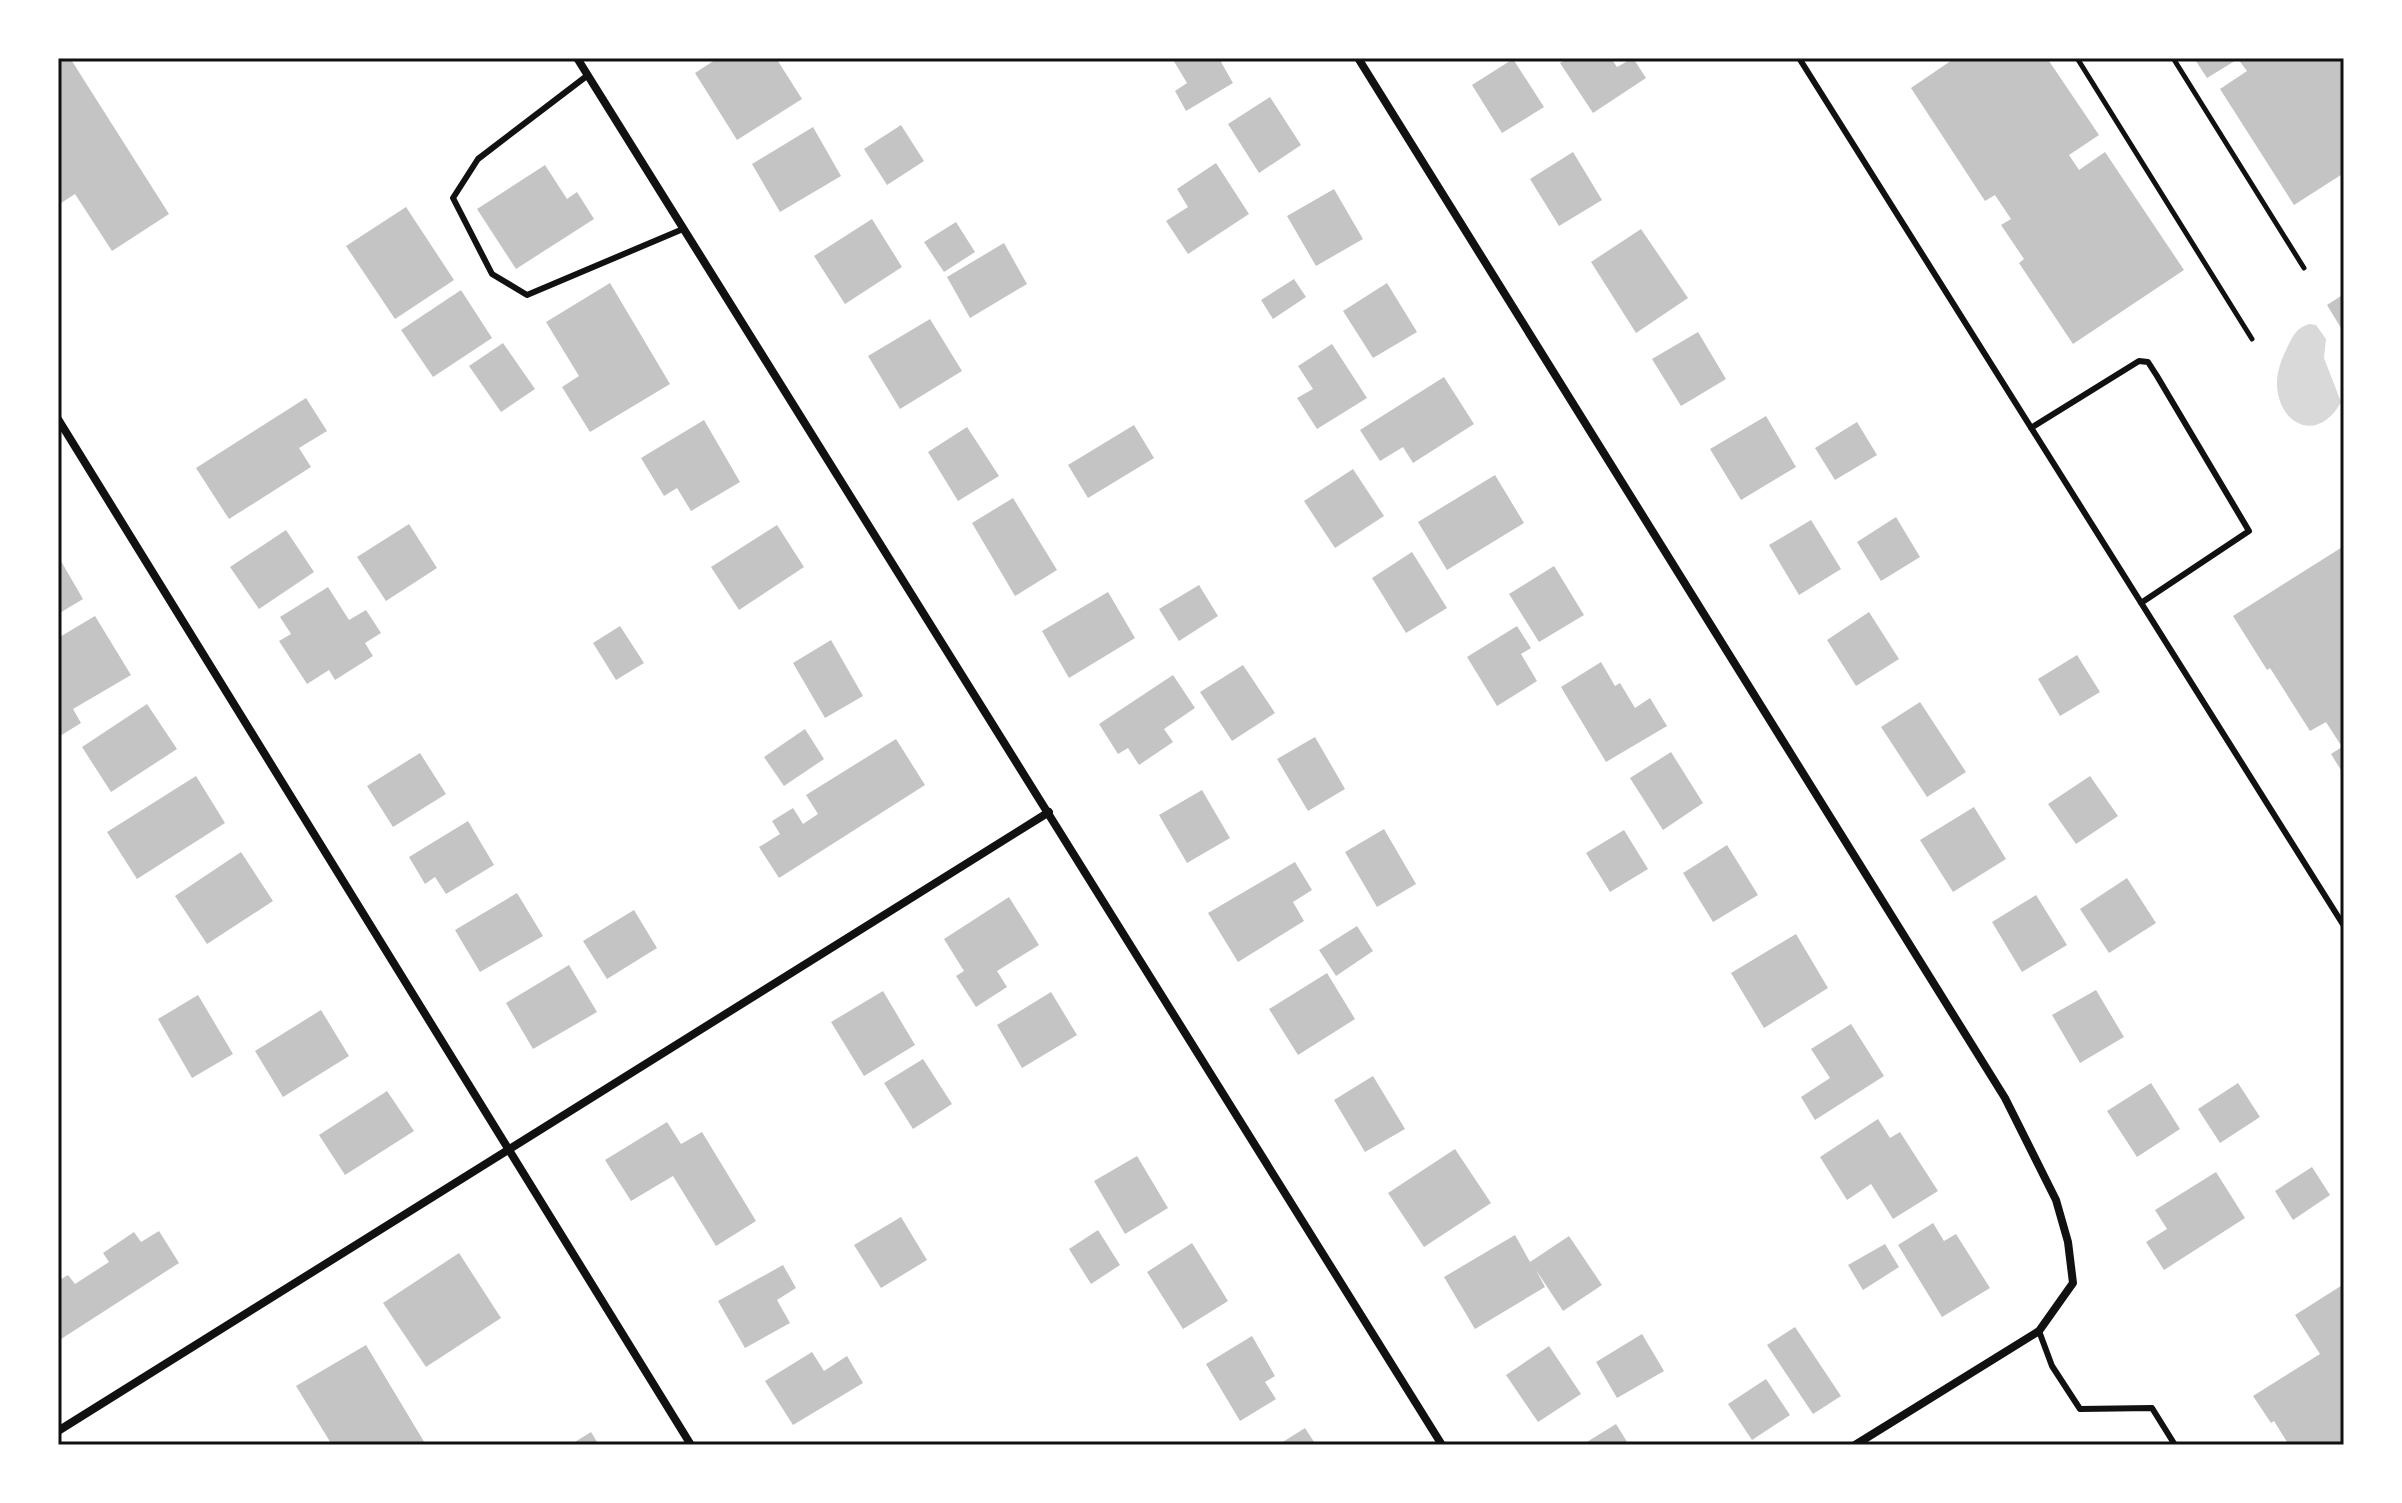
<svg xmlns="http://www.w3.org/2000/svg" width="2402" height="1503" font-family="Jost,sans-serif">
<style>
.water{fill:#d9d9d9}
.building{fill:#c4c4c4}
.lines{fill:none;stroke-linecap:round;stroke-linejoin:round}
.path{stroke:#111;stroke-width:5}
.service{stroke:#111;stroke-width:6}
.minor{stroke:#111;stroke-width:8}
.neatline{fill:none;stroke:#111;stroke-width:3}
</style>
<rect width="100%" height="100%" fill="#fff"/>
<path class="water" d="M2309,324L2316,325L2326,339L2324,358L2341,402C2318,445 2277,424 2277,383C2277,370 2282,358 2288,346C2293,335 2297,328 2309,324Z"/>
<path class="building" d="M58,58H70L169,214L112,251L75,194L58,205Z
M718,58H776L802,99L737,140L695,73Z
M1172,58H1227L1221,62L1233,83L1186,111L1175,91L1187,83Z
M1568,58H1611L1617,67L1633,58L1646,78L1593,113L1560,63Z
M1955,58H2047L2099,135L2069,155L2079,170L2105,152L2184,270L2073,344L2019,263L2024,259L2001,225L2011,219L1995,195L1985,201L1911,88Z
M2194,58H2344V173L2294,205L2220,89L2247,71L2238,59L2207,78Z
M1513,59L1544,107L1502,133L1472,85Z
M1270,97L1301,145L1259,173L1228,124Z
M901,125L924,161L887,185L864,149Z
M813,127L841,176L780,212L752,164Z
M1573,152L1602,200L1559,226L1530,179Z
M1216,163L1249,214L1188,254L1166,221L1188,207L1177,189Z
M545,165L567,199L577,192L594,219L516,269L477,209Z
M1334,189L1363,239L1316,266L1287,216Z
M406,207L454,280L395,319L346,246Z
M872,219L902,267L845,304L814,256Z
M956,222L975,252L944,272L924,242Z
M1641,229L1688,298L1636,333L1591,262Z
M1004,243L1027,284L970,318L947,277Z
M1294,279L1306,297L1273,319L1261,300Z
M610,283L670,384L590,432L562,387L579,376L546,322Z
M1387,283L1417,332L1373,358L1343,311Z
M461,290L492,338L433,377L401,330Z
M2344,294V333L2327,305Z
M930,319L962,371L900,409L868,356Z
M1698,332L1726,379L1681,406L1652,359Z
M503,343L535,389L501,412L469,366Z
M1332,344L1367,398L1317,429L1297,398L1313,389L1298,366Z
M1444,377L1474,424L1413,463L1403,447L1380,461L1360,430Z
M306,398L327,431L299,448L311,467L229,519L196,468Z
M1766,416L1796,467L1741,500L1710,449Z
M704,420L740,482L691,511L677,488L664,496L641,458Z
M1857,422L1877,455L1835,480L1815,448Z
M1134,425L1154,458L1088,498L1068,465Z
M967,427L999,476L958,501L928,452Z
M1353,469L1384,516L1335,548L1304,501Z
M1495,475L1524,523L1447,570L1418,522Z
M1013,498L1057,570L1015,596L972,523Z
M1896,517L1920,557L1881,581L1857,542Z
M1811,520L1841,569L1799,595L1769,545Z
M409,524L437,568L386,601L357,557Z
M777,525L804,567L739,610L711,567Z
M286,530L314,572L259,609L230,567Z
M2344,546V775L2331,754L2342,747L2326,722L2310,731L2270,668L2267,670L2233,616Z
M1412,552L1447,608L1406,633L1372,578Z
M58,556L83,599L58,614Z
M1554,566L1584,615L1539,642L1509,594Z
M1199,585L1218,616L1179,641L1159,609Z
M328,587L349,620L366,610L381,633L365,643L373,656L335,680L329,670L307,684L279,641L291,634L280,617Z
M1108,592L1135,638L1069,678L1042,631Z
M1869,612L1899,659L1856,686L1827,640Z
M95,616L131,675L73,709L81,723L60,736L58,732V638Z
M620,626L644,663L616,680L593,643Z
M1517,626L1531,648L1521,654L1537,681L1497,706L1467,657Z
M831,640L863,696L825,718L793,663Z
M2077,655L2100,692L2060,716L2038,679Z
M1601,662L1615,686L1620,683L1635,708L1650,698L1667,726L1606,762L1561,687Z
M1243,665L1275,713L1232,741L1200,692Z
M1173,675L1195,708L1164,729L1173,742L1139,765L1128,748L1118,754L1099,724Z
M1920,702L1966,772L1927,797L1881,727Z
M147,704L177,749L111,792L82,747Z
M805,729L824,759L784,786L764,757Z
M1315,737L1345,789L1308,811L1277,759Z
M896,739L925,785L779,878L759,847L780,834L772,821L793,808L803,824L818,814L806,795Z
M1671,752L1703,803L1663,830L1630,778Z
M420,753L446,794L393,827L367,786Z
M196,776L225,823L137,879L107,832Z
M2090,776L2118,816L2076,844L2048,804Z
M1202,790L1230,838L1187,863L1159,815Z
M1974,807L2006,859L1953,892L1920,840Z
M468,821L494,865L446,894L435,877L425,884L409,857Z
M1384,829L1416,884L1377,907L1345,852Z
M1624,830L1648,869L1610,892L1586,853Z
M1727,845L1758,895L1713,922L1683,873Z
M241,852L273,901L207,944L175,896Z
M1295,862L1312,890L1293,902L1304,921L1238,962L1208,913Z
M2127,878L2156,923L2109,953L2080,909Z
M517,893L543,936L480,972L455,930Z
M2036,895L2067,945L2022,972L1992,922Z
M1009,897L1039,945L997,971L1007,987L976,1007L956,976L964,971L944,939Z
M634,910L657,948L607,979L583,941Z
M1357,926L1373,951L1336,976L1319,950Z
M1796,934L1828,988L1764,1028L1731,973Z
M569,965L597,1012L533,1049L506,1003Z
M1327,973L1355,1019L1298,1055L1269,1009Z
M2096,990L2124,1037L2080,1063L2052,1015Z
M883,991L915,1045L864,1076L831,1022Z
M1051,992L1077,1035L1022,1068L997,1025Z
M198,995L233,1054L192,1078L158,1019Z
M321,1010L349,1056L283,1097L255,1051Z
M1851,1024L1884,1076L1815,1120L1801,1097L1830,1078L1811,1049Z
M923,1059L952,1104L913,1129L884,1083Z
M1373,1076L1405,1129L1365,1152L1334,1100Z
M2151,1083L2180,1129L2137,1157L2107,1111Z
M2238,1083L2260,1117L2220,1143L2198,1109Z
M387,1091L414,1131L345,1175L319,1135Z
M1878,1119L1890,1138L1900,1132L1938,1191L1893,1219L1871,1184L1847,1200L1820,1157Z
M667,1122L681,1144L702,1132L756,1221L716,1246L673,1176L631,1201L605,1160Z
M1455,1149L1491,1203L1424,1247L1388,1193Z
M1137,1156L1168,1208L1125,1234L1094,1181Z
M2312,1167L2330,1195L2293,1220L2275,1191Z
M2216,1172L2245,1218L2164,1270L2146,1242L2167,1229L2155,1210Z
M901,1217L927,1260L881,1288L854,1245Z
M1933,1223L1944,1241L1956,1234L1990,1288L1942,1317L1898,1245Z
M1098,1230L1120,1265L1091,1284L1069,1249Z
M159,1231L179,1263L58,1341V1281L68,1275L75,1284L109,1262L103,1253L134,1232L141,1242Z
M1515,1235L1530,1262L1569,1236L1602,1285L1563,1311L1536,1270L1545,1287L1475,1329L1444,1277Z
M1192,1243L1228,1301L1183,1329L1147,1272Z
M1885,1244L1899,1267L1863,1290L1848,1265Z
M459,1253L501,1318L426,1367L383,1303Z
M783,1265L796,1288L777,1300L790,1323L745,1348L718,1301Z
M2344,1284V1445H2289L2274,1421L2271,1423L2253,1396L2320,1354L2295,1315Z
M1795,1327L1841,1396L1813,1414L1767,1345Z
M1642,1334L1664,1371L1617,1398L1596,1362Z
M1252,1336L1275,1376L1265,1382L1276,1399L1240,1421L1206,1364Z
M366,1345L426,1445H332L296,1386Z
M1549,1346L1581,1394L1538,1422L1506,1375Z
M812,1352L824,1371L847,1356L863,1383L793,1425L765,1381Z
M1766,1379L1790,1415L1752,1440L1728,1404Z
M1616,1424L1629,1445H1582Z
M1305,1428L1316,1445H1278Z
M591,1432L599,1445H570Z"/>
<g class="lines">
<path class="path" d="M2077,58L2252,339
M2173,58L2304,268"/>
<path class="service" d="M1799,58L2344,926
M588,75L478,159L453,198L492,274L527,295L683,229
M2031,428L2139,361L2148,362L2157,376L2249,531L2141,603
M2039,1331L2052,1366L2080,1409L2152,1408L2175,1445"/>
<path class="minor" d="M577,58L1442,1445
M1358,58L2005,1098L2056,1200L2068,1242L2073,1283L2039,1331L1855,1445
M58,419L691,1445
M58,1431L1049,812"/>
</g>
<rect width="2402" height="1503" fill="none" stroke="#ffffff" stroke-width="120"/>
<rect x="60" y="60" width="2282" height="1383" class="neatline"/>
</svg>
